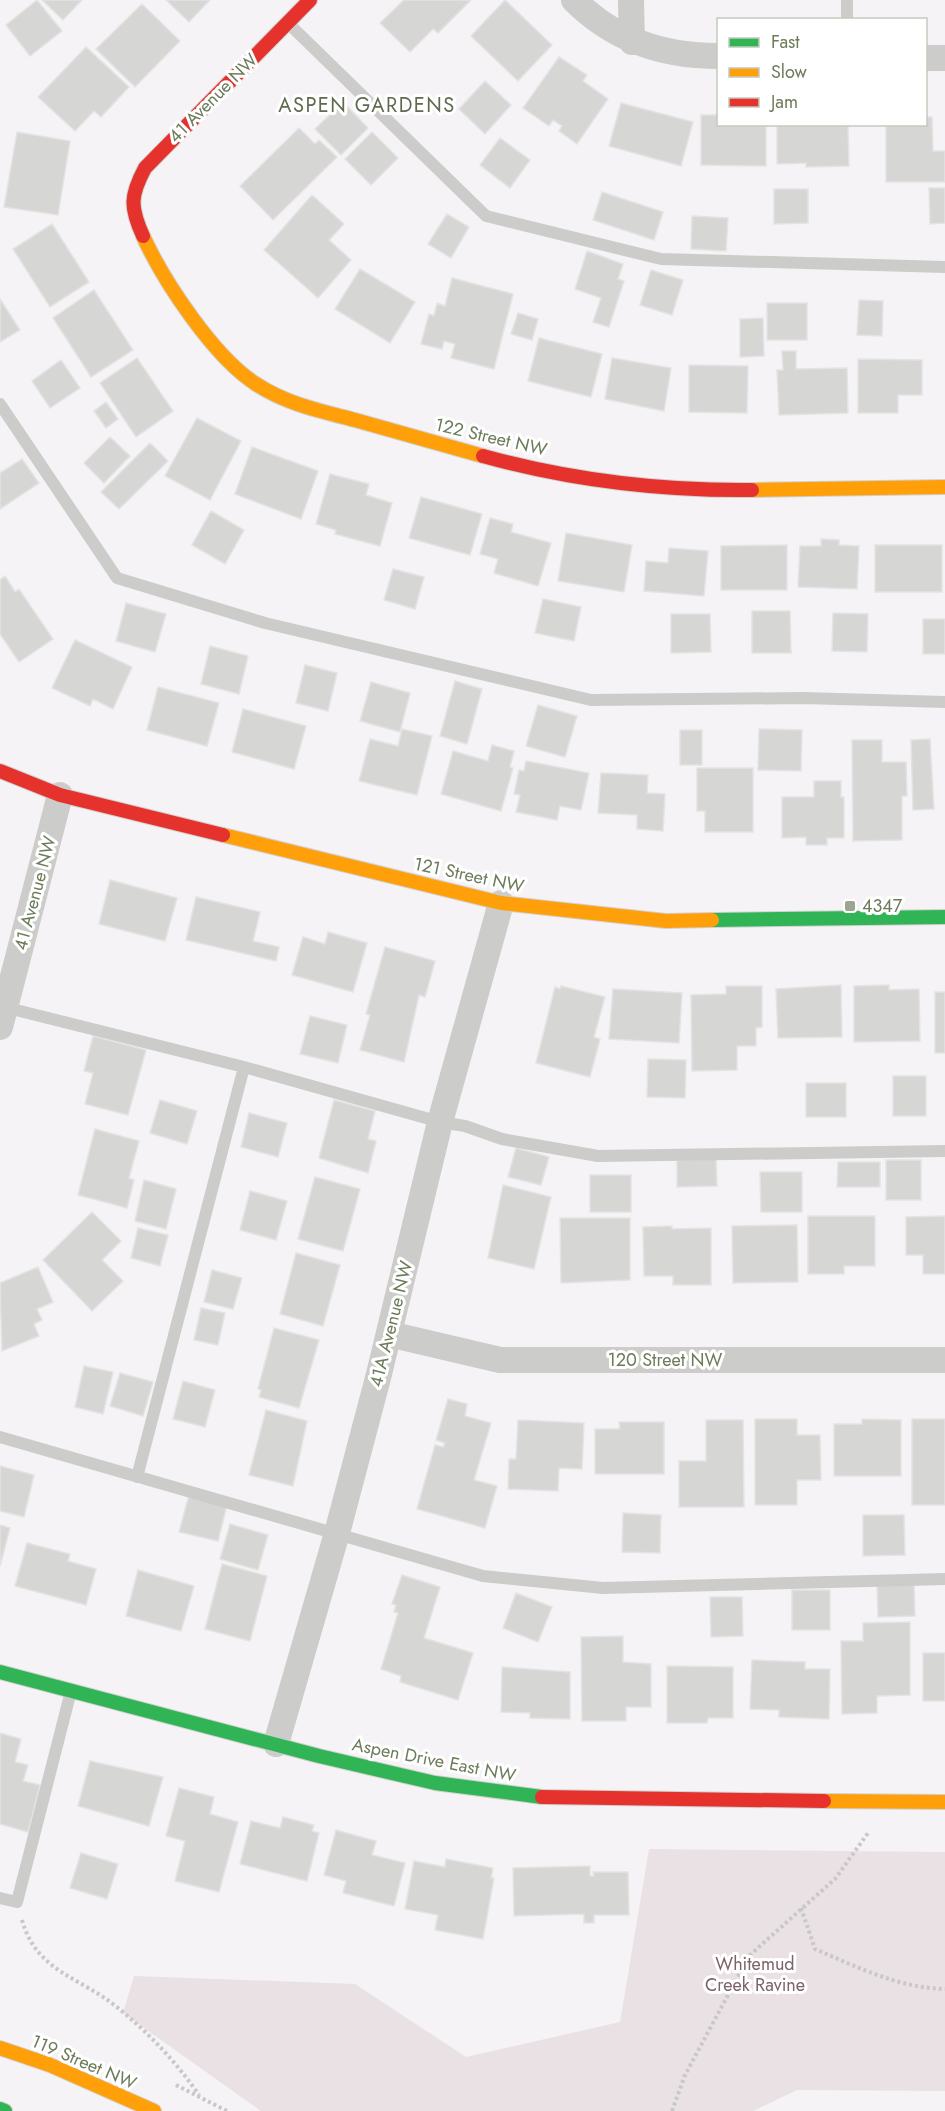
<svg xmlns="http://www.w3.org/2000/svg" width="945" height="2111" font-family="Jost,sans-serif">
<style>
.green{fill:#e9e1e4}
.building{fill:#d6d6d4;stroke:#e4e3e4;stroke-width:1.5}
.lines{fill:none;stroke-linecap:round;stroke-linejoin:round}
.fast-casing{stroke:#d1d2d0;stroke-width:16}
.slow-casing{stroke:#d1d2d0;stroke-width:16}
.jam-casing{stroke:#d1d2d0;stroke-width:16}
.path{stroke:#c8c8c7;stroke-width:4;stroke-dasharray:3 3;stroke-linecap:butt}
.lane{stroke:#cccdca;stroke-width:12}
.street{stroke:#cccdca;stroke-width:26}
.fast{stroke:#30b455;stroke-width:14}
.slow{stroke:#ff9f0a;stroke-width:14}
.jam{stroke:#e5322d;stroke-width:14}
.poi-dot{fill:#9ca590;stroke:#fff;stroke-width:2}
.labels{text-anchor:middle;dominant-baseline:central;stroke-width:6;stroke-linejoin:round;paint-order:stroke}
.street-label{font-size:18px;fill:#6c7b5a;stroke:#fff}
.poi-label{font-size:18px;fill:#6c7b5a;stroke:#fff;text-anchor:start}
.park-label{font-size:18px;fill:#7d6266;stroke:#fff}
.neighbourhood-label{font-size:20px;letter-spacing:1.5px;fill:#5f6b51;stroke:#fff}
</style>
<rect width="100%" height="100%" fill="#f5f3f5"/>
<path class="green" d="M649,1849L945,1852V2091L797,2090L753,2111H261L123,2013L134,1976L355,1984L466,2057L620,2022Z"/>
<path class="building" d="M37,0L62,31L30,56L6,25Z
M42,0H82L63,20Z
M166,0H210L189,22Z
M404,0H471L438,33L433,29L410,52L380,23Z
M505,0L552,45L518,81L471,36Z
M142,4L180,41L135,87L96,49Z
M86,47L129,87L101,117L94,111L75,131L38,97Z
M559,57L587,75L583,81L608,99L577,144L559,131L562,126L553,120L549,126L523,108Z
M485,81L511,105L485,134L459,109Z
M343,102L368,128L341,155L315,129Z
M621,103L693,122L681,166L609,146Z
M701,115H718V124H766V166L701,165Z
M926,117H932L933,151H945V182H886V124H926Z
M777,124H848L849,166L806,167V163L777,164Z
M299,128L315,144L319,140L337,157L273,220L240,186Z
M17,132L70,141L58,215L4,207Z
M372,132L398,158L371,185L345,159Z
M500,138L530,160L510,188L480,165Z
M929,188H945V223L930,224Z
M774,189H808V223L774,224Z
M602,192L663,212L654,240L593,220Z
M312,195L344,224L329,240L351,260L318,298L264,250Z
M447,214L469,227L451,258L428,244Z
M692,216L728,218L726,251L691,249Z
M52,224L89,282L50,307L13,249Z
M587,251L623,264L618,279L624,281L609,327L593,322L601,298L575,289Z
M360,269L415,302L390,343L335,309Z
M651,270L683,280L672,315L640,305Z
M452,278L513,294L494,369L451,358L455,344L444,341L442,349L421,344L429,314L434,316L437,303L445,306Z
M94,290L133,350L91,377L53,318Z
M0,299L20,330L0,342Z
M859,300L883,301L882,336L857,335Z
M767,303H807V340H767Z
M518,313L538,319L532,340L511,334Z
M763,318L764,356L740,357V319Z
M539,338L602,354L591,397L528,381Z
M782,351H796V369L847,368L848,413L779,415L777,370H783Z
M137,358L173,411L136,437L100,383Z
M612,358L671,368L664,411L605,399Z
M858,359L922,360V395H898V413H858Z
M61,360L80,388L50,408L32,381Z
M689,365L748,366L747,413L689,412Z
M106,402L118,419L106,428L94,411Z
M197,418L241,441L210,500L165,476Z
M110,437L130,456L104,483L84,463Z
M150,443L168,461L119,509L101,492Z
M252,447L318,471L301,519L235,494Z
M22,459L39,483L0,509V473Z
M330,474L369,484L366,495L392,503L380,546L335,534L336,530L316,524Z
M421,497L482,514L470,555L409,538Z
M211,511L244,530L225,564L192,545Z
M490,518L513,524L511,532L551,543L538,586L494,573L498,559L480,554Z
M566,533L632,545L624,592L558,581Z
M821,539L839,540V545L859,546L857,589L798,587L800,546H821Z
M787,545V590H721V546Z
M875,545H942V592H875Z
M669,548L708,551L704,596L644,591L646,561L668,563Z
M393,569L424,577L415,609L384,600Z
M5,576L15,592L19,589L53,639L19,662L0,634V580Z
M543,599L581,607L574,641L535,633Z
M126,603L166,614L155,652L116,641Z
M752,611H790L791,653H752Z
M833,613L868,614L867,652L832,651Z
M671,614H710L711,652L671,653Z
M923,619H945V654H923Z
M75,640L132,667L113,709L93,699L90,706L52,688Z
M210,646L248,656L239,694L201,684Z
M305,665L337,673L328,711L296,703Z
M455,681L482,689L467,744L440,736Z
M371,682L410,693L400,732L360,721Z
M158,687L219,703L207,746L147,730Z
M538,705L577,716L565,757L526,746Z
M243,709L306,726L294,769L232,752Z
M402,729L432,736L417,795L359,781L370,739L398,746Z
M759,729L802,730L801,771L758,770Z
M680,730H702V765H680Z
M930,739L934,809L913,810L911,740Z
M852,740H882V762H906L907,796H902V840L853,841Z
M492,745L514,751L510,767L513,768L501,811L441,794L453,751L488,761Z
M526,761L589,773L581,810L560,806L557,820L516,812L520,795L514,794L519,770L524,771Z
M697,768H753V832H705V811H697Z
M601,773L648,775L647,793L665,794L663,831L637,829V815L598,813Z
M814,781H841V797H844V838H827V845H806V837L782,838V797H814Z
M110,880L177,898L165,941L99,924Z
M196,897L260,912L253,941L279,947L276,961L186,940Z
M328,932L367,943L353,992L292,975L303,937L325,944Z
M385,947L435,961L425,997L419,995L404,1062L360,1050L370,1015L366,1014Z
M841,985L842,1037L778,1038L776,989Z
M889,985V990L919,989L920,1041L854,1042V986Z
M561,986L605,997L594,1037L600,1039L590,1077L536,1063L555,987L560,989Z
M726,986H762V1027L756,1028V1046H737V1070L692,1071L691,995L726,994Z
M613,989L682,993L679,1043L609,1039Z
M935,992H945V1053H935Z
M310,1016L347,1025L338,1063L300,1054Z
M93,1036L146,1050L128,1115L85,1104L93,1073L84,1071Z
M648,1059L686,1060L685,1098L647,1097Z
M893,1076H926V1116H893Z
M806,1083H846V1117H806Z
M160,1100L197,1111L187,1144L150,1133Z
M334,1100L375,1111L368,1139L376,1141L368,1173L319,1158Z
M249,1113L287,1123L278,1157L241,1147Z
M95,1129L139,1141L129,1178L134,1180L127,1208L78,1195Z
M516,1148L549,1157L541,1185L508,1177Z
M716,1159L717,1186L677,1187V1160Z
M886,1160H921V1200H886Z
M838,1162H880V1187H837Z
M760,1172H802V1212H761Z
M590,1175H631V1212H590Z
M315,1177L360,1189L343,1251L298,1239Z
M144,1180L176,1189L166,1229L135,1221Z
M503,1185L551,1197L534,1269L488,1258Z
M250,1191L287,1201L276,1240L240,1230Z
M92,1212L121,1241L102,1260L123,1281L92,1311L43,1260Z
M808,1216H875V1266H844V1274H808Z
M945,1216V1274H923V1255H906V1217Z
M560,1218H630V1280L561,1283Z
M797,1225L798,1282L733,1283L732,1226Z
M672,1226V1229L711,1228V1285H673V1276H644L643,1227Z
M138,1228L168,1235L160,1266L131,1258Z
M296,1253L340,1265L323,1326L280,1314Z
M38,1267L53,1302L37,1309L42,1320L34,1324L39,1336L2,1351L0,1283Z
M212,1270L242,1278L233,1309L204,1302Z
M201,1308L225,1313L218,1345L194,1340Z
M274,1328L319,1340L299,1408L259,1397L261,1390L258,1389Z
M84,1366L113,1372L103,1414L75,1407Z
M120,1373L153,1382L143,1416L110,1406Z
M183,1381L215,1390L205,1427L173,1419Z
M448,1399L467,1404L465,1416L491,1423L474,1480L497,1486L485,1528L417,1509L435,1445L443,1447L445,1443L436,1440Z
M266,1410L307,1421L293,1486L249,1475Z
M755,1419H797V1435H820L821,1480H797V1505H755Z
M862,1419L901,1420V1476H834V1424H862Z
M912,1419H945V1505H912Z
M518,1420L584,1423L582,1469L559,1468L558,1491L508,1489L509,1459H516Z
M706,1420H743L744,1507H679V1461H706Z
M619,1422H664V1474H595V1429H620Z
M0,1466L34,1475L24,1517L0,1511Z
M189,1495L227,1505L218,1541L179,1532Z
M623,1513L661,1515L660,1553L622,1552Z
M863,1515H904L905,1555L863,1556Z
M230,1524L268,1535L258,1570L220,1559Z
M0,1525L10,1528L0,1566Z
M27,1543L70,1554L68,1561L96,1569L86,1605L15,1586Z
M222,1564L267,1576L250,1641L205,1629Z
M138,1570L194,1586L181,1631L126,1616Z
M402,1575L440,1587L424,1638L473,1653L458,1700L400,1682L401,1676L381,1669L398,1613L394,1612L396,1605L392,1604Z
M877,1585H914L915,1616L878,1617Z
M792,1590H830V1630H792Z
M516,1593L552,1607L538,1642L503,1628Z
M710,1597H742L743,1636L711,1637Z
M910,1622V1695L877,1696V1713L842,1714L841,1641H863V1623Z
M623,1636V1662L651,1664V1707H626V1721H582L581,1637Z
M923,1653H945V1701H923Z
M752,1660L805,1662V1669H830L829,1719L779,1717V1710L750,1709Z
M667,1666L733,1667V1718H708L707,1723H667Z
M502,1667L570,1672V1719L530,1718V1713L501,1712Z
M0,1733L21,1739L15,1762L28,1765L23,1781L40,1785L28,1832L0,1824Z
M90,1761L163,1777L149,1826L78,1806Z
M179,1788L214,1797L210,1814L238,1822L219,1892L175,1881L185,1841L166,1836Z
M283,1817L314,1825L312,1831L319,1833L307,1881L240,1864L251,1821L280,1828Z
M336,1830L376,1841L372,1855L405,1863L394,1906L343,1893L346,1881L324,1875Z
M81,1853L118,1864L107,1899L70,1888Z
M446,1859L493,1868L491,1878H494L483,1939L435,1930L438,1915L405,1909L414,1861L445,1867Z
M590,1866V1876H594L593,1872H628L629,1915H594V1923H584V1914L514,1916L513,1868Z"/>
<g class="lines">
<g class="fast-casing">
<path id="fast" d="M712,920L945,917
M0,1672L319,1756L435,1783L542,1797
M0,2109L5,2111"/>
</g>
<g class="slow-casing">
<path id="slow" d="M143,236C164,282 214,357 256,384C286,404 321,411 355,420C398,432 441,444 483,456
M752,490L945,487
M223,835L501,903L666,921L712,920
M824,1801L945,1802
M0,2048L50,2065L154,2111"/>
</g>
<g class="jam-casing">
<path id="jam" d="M143,236C130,207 130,196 145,168L310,0
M483,456C570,480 662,491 752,490
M0,771L60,795L223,835
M542,1797L824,1801"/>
</g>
<path class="path" d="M801,1908L815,1949C857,1967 899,1988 945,1989
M22,1920C37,1973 81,1977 118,2008C150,2034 176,2062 199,2095
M176,2085L227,2111
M672,2111L685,2075L749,1956L835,1879L868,1833"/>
<path class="lane" d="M847,0V20
M289,24L486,216L661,259L945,267
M0,404L117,578L265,623L591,700L803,698L945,702
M4,1007L244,1067L440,1122L465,1126L502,1139L598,1156L945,1151
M0,1437L483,1576L603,1588L945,1579
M137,1477L244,1067
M0,1898L17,1902L71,1691"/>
<path class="street" d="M574,0C614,40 662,56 718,56
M631,0L632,42
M926,58H945
M0,1027L60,795
M389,1334L500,1360H945
M276,1744L337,1533L378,1378L440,1122L501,903"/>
<use href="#fast" class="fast"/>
<use href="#slow" class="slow"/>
<use href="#jam" class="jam"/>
</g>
<rect class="poi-dot" x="844" y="900" width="12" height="12" rx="3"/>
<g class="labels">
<g class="street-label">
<text transform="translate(213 98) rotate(-45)">41 Avenue NW</text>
<text transform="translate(491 437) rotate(13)">122 Street NW</text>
<text transform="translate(469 875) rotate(12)">121 Street NW</text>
<text transform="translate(35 893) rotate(-75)">41 Avenue NW</text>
<text transform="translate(391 1324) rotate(-76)">41A Avenue NW</text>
<text x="665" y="1360">120 Street NW</text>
<text transform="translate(434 1760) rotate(11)">Aspen Drive East NW</text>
<text transform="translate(84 2062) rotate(23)">119 Street NW</text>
</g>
<g class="poi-label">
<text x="862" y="906">4347</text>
</g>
<g class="park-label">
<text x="755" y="1964">Whitemud<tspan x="755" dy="21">Creek Ravine</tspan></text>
</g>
<g class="neighbourhood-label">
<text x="367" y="105">ASPEN GARDENS</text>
</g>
</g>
<rect x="717" y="18" width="210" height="108" fill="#ffffff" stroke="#c4cabd" stroke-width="1.5"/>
<rect x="729" y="38" width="30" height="9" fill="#30b455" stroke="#c4cabd" stroke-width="1.5"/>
<text x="771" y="48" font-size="18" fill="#6c7b5a">Fast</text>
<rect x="729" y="68" width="30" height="9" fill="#ff9f0a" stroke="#c4cabd" stroke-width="1.5"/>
<text x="771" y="78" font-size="18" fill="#6c7b5a">Slow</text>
<rect x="729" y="98" width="30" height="9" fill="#e5322d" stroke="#c4cabd" stroke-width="1.5"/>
<text x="771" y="108" font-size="18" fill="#6c7b5a">Jam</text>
</svg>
